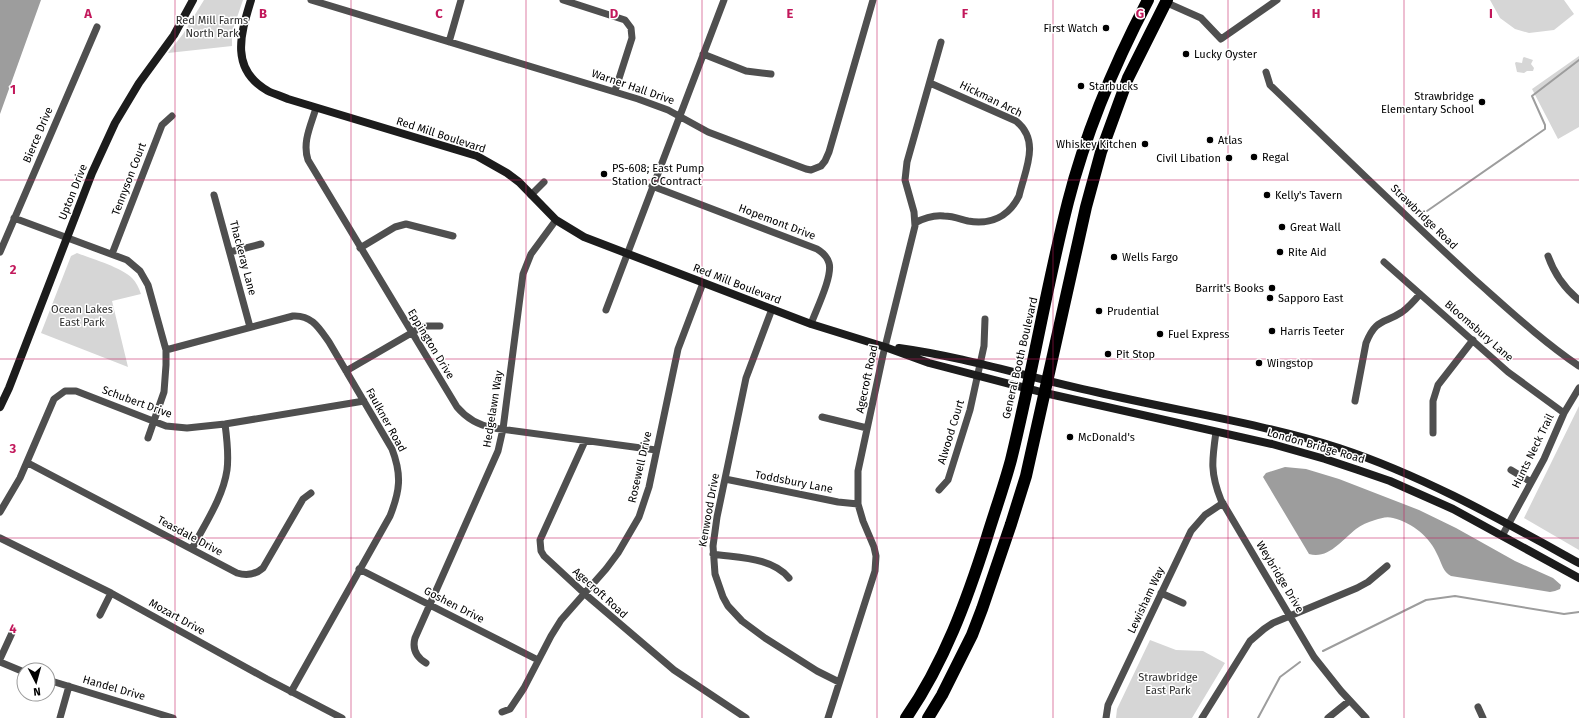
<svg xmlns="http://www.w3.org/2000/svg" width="1579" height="718" font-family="'Fira Sans',sans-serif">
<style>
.green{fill:#d6d6d6}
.water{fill:#9d9d9d}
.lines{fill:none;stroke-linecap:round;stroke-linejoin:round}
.stream{stroke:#9d9d9d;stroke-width:2}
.street{stroke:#4f4f4f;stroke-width:7}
.secondary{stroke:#1c1c1c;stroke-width:8}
.highway{stroke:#000;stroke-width:12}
.grid{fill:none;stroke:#c2185b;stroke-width:1;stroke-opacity:0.55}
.poi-dot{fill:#000;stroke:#fff;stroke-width:1.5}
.labels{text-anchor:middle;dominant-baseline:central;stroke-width:3;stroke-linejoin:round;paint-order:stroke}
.park-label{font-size:11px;fill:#2d2d2d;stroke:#fff}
.poi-label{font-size:11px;fill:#000;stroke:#fff;text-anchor:start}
.street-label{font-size:11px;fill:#000;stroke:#fff}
.grid-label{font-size:13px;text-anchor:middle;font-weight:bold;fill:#c2185b;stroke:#fff;stroke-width:3;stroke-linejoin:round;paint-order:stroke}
</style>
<rect width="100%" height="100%" fill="#fff"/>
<path class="green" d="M204,0H243L232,32V46L168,53L183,34Z
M1490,0H1564L1574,14L1554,30L1529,33L1515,29L1500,18Z
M1579,56V127L1558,139L1532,89Z
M1524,57L1533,60L1531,64L1534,68L1533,71H1527L1524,73L1517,72L1515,63L1516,62L1522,63L1523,58Z
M77,253C92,259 121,267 132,278C136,282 139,288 141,294L112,301L128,367L41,333L71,256Z
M1579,406V550L1524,518Z
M1150,640L1176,650L1203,651L1225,663L1192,718H1116L1117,709Z"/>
<path class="water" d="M0,0H41L0,114Z
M1285,467L1306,469L1339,479L1419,510L1456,528L1515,561L1553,578L1561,585L1560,589L1555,591L1550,592L1451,576C1443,572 1442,564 1438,556C1430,537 1413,523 1393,518C1387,516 1381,518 1375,520C1368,522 1361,525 1356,529C1343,539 1328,560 1309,554L1263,477L1266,473Z"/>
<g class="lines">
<path class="stream" d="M1427,211L1545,129V125L1532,96L1579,60
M1323,651L1426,600L1455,596L1564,614L1579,612
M1258,718L1280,677L1300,662"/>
<path class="street" d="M311,0L638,99L668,110L708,132L806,169L811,170L821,166L825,161L829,152L873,0
M563,0L625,20L631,28L632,38L615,91
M1165,2L1201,18L1221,39L1277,0
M449,42L461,0
M703,54L746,71L771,74
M1266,72L1270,85C1338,150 1405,216 1474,279C1508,309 1542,341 1579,366
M316,108C311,125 302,142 308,160L457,407C467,419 478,425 493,428L656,450
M652,186L817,249C822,252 827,256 829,263C833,276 816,310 811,324
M214,195L250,327
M531,195L544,182
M14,218L127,260L140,271L148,285L166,350V365L164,392L148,438
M915,223C924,218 934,215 944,216C953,216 960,219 968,221C991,225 1009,216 1019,196C1025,170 1041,141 1016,121L930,83
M360,248L395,227L406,224L453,236
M0,252L97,27
M230,252L261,244
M112,254L162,125L172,116
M1548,256C1554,273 1564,288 1579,300
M1384,262L1508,372L1564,413
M772,309L746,378L717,517L713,546L715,574L723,597L728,606L742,621L765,638L817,671L839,682
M606,310L724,0
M166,350L293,316C312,315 319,328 329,342L392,449C402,475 400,491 390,516L291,692
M346,371L420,328L427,326H440
M1355,401L1366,343C1376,318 1384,324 1402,312C1409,307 1415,300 1420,294
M822,417L867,428
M1216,432C1212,460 1210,473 1221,500L1314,657L1341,691L1366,718
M1433,433V401L1438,385L1473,340
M585,441L540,540L541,551L544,556L585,594L674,670L746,718
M28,463L237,573C247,576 255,575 263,568L303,499L311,493
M1511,470L1531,482
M725,479L838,502L858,504
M939,490L948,480L970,410L984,346L985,319
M0,512L20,478L54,399L65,391H76L166,426L187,428L225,424L364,401
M1502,536L1544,459L1564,413L1579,388
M0,538L111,593L267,679L342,718
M192,549C204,525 223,498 227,470C229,455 227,439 225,424
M713,554C738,558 772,557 789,578
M359,569L538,660
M1161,593L1183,603
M100,615L111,593
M0,659L12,633
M0,662L24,672
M426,663C416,657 412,649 415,638L498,451L503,429L523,274L531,254L556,220
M48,680L173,718
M1478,707L1483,718
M502,712L510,709L524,688L551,636L561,620L606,569L618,553L639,517L649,487L678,349L703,283
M60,718L69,686
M828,718L875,571L876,556L874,547L863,521L858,504V471L883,355L915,226L914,212L905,180L907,162L941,42
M1106,718L1108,705L1191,531L1205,515L1223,503
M1202,718L1250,641L1264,629L1273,623L1357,588L1368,582L1387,566
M1328,718L1349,701"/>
<path class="secondary" d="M251,0C241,33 229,69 268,91C274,94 281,96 288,99L477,156L507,173L519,182L556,220L584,237L811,324L885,347L929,363L1045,393L1272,444L1325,459L1358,470L1390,481L1453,509L1579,578
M899,348C965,357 1031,378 1096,392C1177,411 1260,423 1339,448C1424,476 1501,520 1579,563
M0,407L9,388L92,173L115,123L139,83L174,35L193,0"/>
<path class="highway" d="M906,718C944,663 967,600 987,537C995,511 1004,486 1011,460C1032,375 1046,288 1068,202C1086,131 1114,65 1148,0
M928,718L942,695L972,635L982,609L1011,524L1026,476L1086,207L1101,152L1128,78L1167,0"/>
</g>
<path class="grid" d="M175,0V718M351,0V718M526,0V718M702,0V718M877,0V718M1053,0V718M1228,0V718M1404,0V718M0,180H1579M0,359H1579M0,538H1579"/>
<g class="poi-dot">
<circle cx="1106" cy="28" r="4"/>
<circle cx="1186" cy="54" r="4"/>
<circle cx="1081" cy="86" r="4"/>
<circle cx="1482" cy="102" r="4"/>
<circle cx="1210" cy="140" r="4"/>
<circle cx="1145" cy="144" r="4"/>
<circle cx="1254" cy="157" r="4"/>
<circle cx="1229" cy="158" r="4"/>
<circle cx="604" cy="174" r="4"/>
<circle cx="1267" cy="195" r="4"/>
<circle cx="1282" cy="227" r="4"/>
<circle cx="1280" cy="252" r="4"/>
<circle cx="1114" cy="257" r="4"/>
<circle cx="1272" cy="288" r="4"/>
<circle cx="1270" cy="298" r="4"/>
<circle cx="1099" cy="311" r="4"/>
<circle cx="1272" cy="331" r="4"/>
<circle cx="1160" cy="334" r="4"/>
<circle cx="1108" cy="354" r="4"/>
<circle cx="1259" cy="363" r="4"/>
<circle cx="1070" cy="437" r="4"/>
</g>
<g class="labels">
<g class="park-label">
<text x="212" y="20">Red Mill Farms<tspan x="212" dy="13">North Park</tspan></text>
<text x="82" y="309">Ocean Lakes<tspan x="82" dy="13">East Park</tspan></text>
<text x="1168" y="677">Strawbridge<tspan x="1168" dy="13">East Park</tspan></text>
</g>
<g class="poi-label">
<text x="1098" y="28" text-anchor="end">First Watch</text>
<text x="1194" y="54">Lucky Oyster</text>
<text x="1089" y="86">Starbucks</text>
<text x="1474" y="96" text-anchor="end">Strawbridge<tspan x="1474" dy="13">Elementary School</tspan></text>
<text x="1218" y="140">Atlas</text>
<text x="1137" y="144" text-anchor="end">Whiskey Kitchen</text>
<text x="1262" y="157">Regal</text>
<text x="1221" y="158" text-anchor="end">Civil Libation</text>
<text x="612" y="168">PS-608; East Pump<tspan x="612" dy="13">Station C Contract</tspan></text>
<text x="1275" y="195">Kelly's Tavern</text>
<text x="1290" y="227">Great Wall</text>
<text x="1288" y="252">Rite Aid</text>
<text x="1122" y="257">Wells Fargo</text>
<text x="1264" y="288" text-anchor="end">Barrit's Books</text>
<text x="1278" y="298">Sapporo East</text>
<text x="1107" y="311">Prudential</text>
<text x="1280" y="331">Harris Teeter</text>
<text x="1168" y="334">Fuel Express</text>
<text x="1116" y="354">Pit Stop</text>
<text x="1267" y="363">Wingstop</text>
<text x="1078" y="437">McDonald's</text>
</g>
<g class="street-label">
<text transform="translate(633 87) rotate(19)">Warner Hall Drive</text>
<text transform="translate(991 99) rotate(26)">Hickman Arch</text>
<text transform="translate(38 135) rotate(-67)">Bierce Drive</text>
<text transform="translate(441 135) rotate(18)">Red Mill Boulevard</text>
<text transform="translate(129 179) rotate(-69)">Tennyson Court</text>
<text transform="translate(73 192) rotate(-68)">Upton Drive</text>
<text transform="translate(1424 217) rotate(44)">Strawbridge Road</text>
<text transform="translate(777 222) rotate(21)">Hopemont Drive</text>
<text transform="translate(243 258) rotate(75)">Thackeray Lane</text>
<text transform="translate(737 284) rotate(21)">Red Mill Boulevard</text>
<text transform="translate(1479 331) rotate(41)">Bloomsbury Lane</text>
<text transform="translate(431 344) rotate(59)">Eppington Drive</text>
<text transform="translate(1020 358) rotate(-77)">General Booth Boulevard</text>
<text transform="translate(867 379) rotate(-78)">Agecroft Road</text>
<text transform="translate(137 402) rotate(20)">Schubert Drive</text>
<text transform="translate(493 409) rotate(-81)">Hedgelawn Way</text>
<text transform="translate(386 420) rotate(61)">Faulkner Road</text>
<text transform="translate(951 432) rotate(-73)">Alwood Court</text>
<text transform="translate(1316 446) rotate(16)">London Bridge Road</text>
<text transform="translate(1533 451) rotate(-64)">Hunts Neck Trail</text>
<text transform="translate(640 467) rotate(-77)">Rosewell Drive</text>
<text transform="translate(794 482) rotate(11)">Toddsbury Lane</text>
<text transform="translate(709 510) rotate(-80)">Kenwood Drive</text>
<text transform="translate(190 536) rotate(28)">Teasdale Drive</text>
<text transform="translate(1280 577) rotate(59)">Weybridge Drive</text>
<text transform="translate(600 593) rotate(42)">Agecroft Road</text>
<text transform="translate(1146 600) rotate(-65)">Lewisham Way</text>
<text transform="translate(454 605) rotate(27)">Goshen Drive</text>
<text transform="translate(177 617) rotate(29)">Mozart Drive</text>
<text transform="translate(114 688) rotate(16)">Handel Drive</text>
</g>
</g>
<g class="grid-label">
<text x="88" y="18">A</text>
<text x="263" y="18">B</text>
<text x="439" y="18">C</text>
<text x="614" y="18">D</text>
<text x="790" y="18">E</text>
<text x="965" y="18">F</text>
<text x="1140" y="18">G</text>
<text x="1316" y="18">H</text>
<text x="1491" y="18">I</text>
<text x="13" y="94">1</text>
<text x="13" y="274">2</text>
<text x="13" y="453">3</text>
<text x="13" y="633">4</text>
</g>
<g transform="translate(36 682) rotate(174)"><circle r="19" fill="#ffffff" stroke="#999999"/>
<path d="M0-3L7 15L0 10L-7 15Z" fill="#000000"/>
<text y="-6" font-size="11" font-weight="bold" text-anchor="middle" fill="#000000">N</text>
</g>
</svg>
